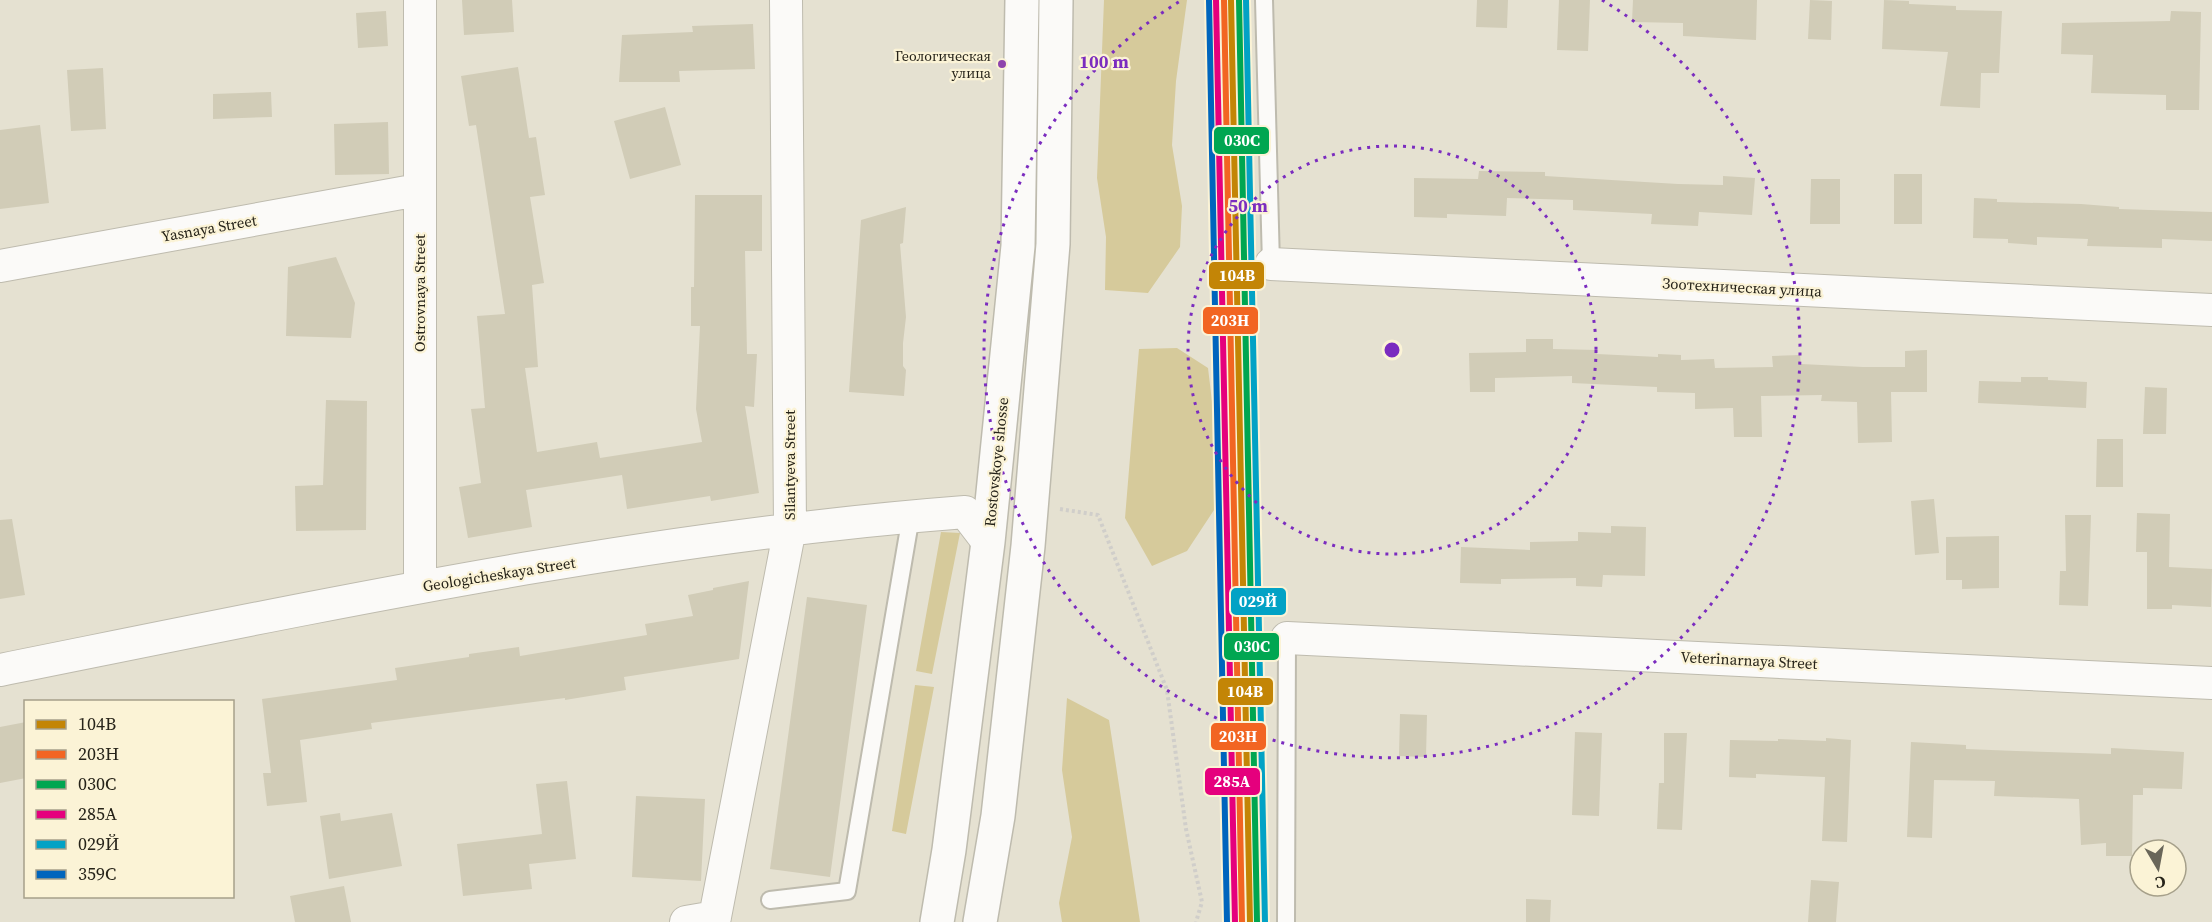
<svg xmlns="http://www.w3.org/2000/svg" width="2212" height="922" font-family="'Source Serif 4',serif">
<style>
.forest{fill:#d6ca9b}
.building{fill:#d1ccb7}
.lines{fill:none;stroke-linecap:round;stroke-linejoin:round}
.lane-casing{stroke:#bebbae;stroke-width:20}
.street-casing{stroke:#bebbae;stroke-width:34}
.highway-casing{stroke:#bebbae;stroke-width:36}
.path{stroke:#d0ceca;stroke-width:4;stroke-dasharray:3 3;stroke-linecap:butt}
.lane{stroke:#fbfaf8;stroke-width:16}
.street{stroke:#fbfaf8;stroke-width:32}
.highway{stroke:#fbfaf8;stroke-width:33}
.rail-1-casing{stroke:#fbf3d6;stroke-width:10}
.rail-2-casing{stroke:#fbf3d6;stroke-width:10}
.rail-3-casing{stroke:#fbf3d6;stroke-width:10}
.rail-4-casing{stroke:#fbf3d6;stroke-width:10}
.rail-5-casing{stroke:#fbf3d6;stroke-width:10}
.rail-6-casing{stroke:#fbf3d6;stroke-width:10}
.rail-1{stroke:#c38506;stroke-width:6}
.rail-2{stroke:#f26522;stroke-width:6}
.rail-3{stroke:#00a651;stroke-width:6}
.rail-4{stroke:#e5007d;stroke-width:6}
.rail-5{stroke:#02a2c5;stroke-width:6}
.rail-6{stroke:#0065bd;stroke-width:6}
.ring{fill:none;stroke:#7b2cbf;stroke-width:3;stroke-dasharray:3 6}
.bus-dot{fill:#8e44ad;stroke:#fbf3d6;stroke-width:2}
.labels{text-anchor:middle;dominant-baseline:central;stroke-width:4.5;stroke-linejoin:round;paint-order:stroke}
.bus-label{font-size:14px;fill:#262319;stroke:#fbf3d6;text-anchor:end}
.street-label{font-size:15px;fill:#262319;stroke:#fbf3d6}
.centre{fill:#7b2cbf;stroke:#fbf3d6;stroke-width:3}
.ring-label{font-size:18px;text-anchor:middle;font-weight:bold;fill:#7b2cbf;stroke:#fbf3d6;stroke-width:4.5;stroke-linejoin:round;paint-order:stroke}
.line-badge{stroke:#fbf3d6;stroke-width:2}
.badge-label{font-size:16px;text-anchor:middle;font-weight:bold;fill:#fff}
</style>
<rect width="100%" height="100%" fill="#e5e1d1"/>
<path class="forest" d="M1104,0H1187L1176,81L1172,145L1182,206L1180,247L1148,293L1105,290L1106,237L1097,178Z
M1177,348L1208,368L1217,443L1214,510L1187,551L1152,566L1125,518L1139,349Z
M941,532L960,533L932,674L916,671Z
M915,685L934,687L906,834L892,831Z
M1067,698L1109,720L1140,922H1062L1059,903L1072,837L1062,770Z"/>
<path class="building" d="M462,0H512L514,32L464,35Z
M1477,0H1508L1507,28L1476,27Z
M1559,0H1590L1588,51L1557,50Z
M1633,0H1757L1756,40L1683,36V23L1632,22Z
M1810,0L1832,1L1831,40L1808,39Z
M1884,0L1909,1V4L1956,6V10L2002,11L1999,73H1981L1980,108L1940,106L1948,52L1882,49Z
M386,11L388,46L358,48L356,13Z
M2171,11L2201,12L2199,110H2166V95L2091,93L2093,55L2061,54L2062,23L2170,21Z
M753,24L755,69L679,71L680,82H619L622,35L693,32L692,26Z
M518,67L529,138L536,137L545,195L530,197L544,283L532,285L538,367L525,368L537,452L597,442L600,458L702,442L696,409L700,326H691V287H694L695,195H762V251H745L747,354H757L754,407L745,406L759,493L711,501L710,496L627,509L622,475L526,490L532,527L468,538L459,487L481,483L471,409L485,408L477,316L505,314L476,125L469,126L461,76Z
M103,68L106,129L71,131L67,70Z
M271,92L272,117L213,119V94Z
M665,107L681,165L630,179L614,121Z
M388,122L389,174L335,175L334,124Z
M40,125L49,203L0,209V130Z
M1479,171L1545,172V176L1678,184L1723,185V176L1755,178L1752,215L1699,212L1698,226L1651,224L1652,214L1573,210V200L1507,198L1506,216L1447,214V218L1414,217V178L1478,179Z
M1894,174H1922V224H1894Z
M1811,179H1840V224H1810Z
M1974,198L1997,199V202L2081,204L2119,207V209L2212,212V241L2162,239V248L2087,246L2088,239L2037,237V245L2008,243V239L1973,238Z
M906,207L903,243L900,244L906,317L903,343V366L906,370L904,396L849,392L861,220Z
M336,257L355,303L351,338L286,336L288,267Z
M1526,339H1553V349L1597,350V354L1658,357V354L1681,355V360L1714,359L1715,368L1773,367L1772,356L1800,355L1801,364L1863,367H1905V351L1927,350V392H1891L1892,442L1858,443L1857,402L1821,401L1822,395L1761,396L1762,437H1734L1733,408L1695,409V393L1657,392V387L1572,383V376L1495,378V392H1470L1469,353L1526,352Z
M2021,377H2048V380L2087,382L2086,408L1978,403L1979,381L2021,382Z
M2145,387L2167,388L2166,434H2143Z
M326,400L367,401L366,530L296,531L295,486L323,485Z
M2097,439H2123V487H2096Z
M1934,499L1939,553L1915,555L1911,501Z
M2137,513L2170,514L2169,567L2212,569L2211,607L2172,605V609H2147V552H2136Z
M2065,515H2091L2088,606L2059,605L2060,571H2066Z
M12,519L25,595L0,599V520Z
M1611,526L1646,527L1645,576L1603,575L1602,587L1576,586V578L1501,579V584L1460,583L1461,547L1530,550V542L1578,541V532L1611,533Z
M1999,536V588L1962,589V580H1946V537Z
M749,581L739,659L624,677L626,690L565,700V698L371,723L372,729L300,740L307,802L267,806L263,773H271L262,699L397,680L395,668L469,657V654L519,647L520,656L647,635L645,624L693,616L688,595L713,590V588Z
M807,597L867,605L830,877L770,869Z
M1400,714L1427,715L1426,757L1399,756Z
M26,722V778L0,783V727Z
M1575,732L1602,733L1599,816L1572,815Z
M1664,733H1687L1682,830L1657,829L1659,783H1664Z
M1826,738L1851,740L1847,842L1822,841L1825,777L1756,774V778L1729,777L1730,740L1778,741V739L1826,741Z
M1911,742L1966,745V749L2016,751L2111,754V748L2184,752L2182,789L2143,788V795H2133L2132,856H2106V843L2081,845L2079,799L1994,796L1995,781L1934,780L1932,838L1907,837Z
M567,781L576,859L529,864L532,889L463,896L457,844L542,834L536,784Z
M636,796L705,799L701,881L632,877Z
M340,813L341,821L392,813L402,866L329,879L320,816Z
M1811,880L1839,882L1836,922H1808Z
M344,886L351,922H295L290,896Z
M1526,899L1551,900L1550,922H1526Z"/>
<g class="lines">
<g class="lane-casing">
<path id="lane" d="M1264,0L1271,264
M770,900L847,891L911,516
M1286,922L1287,638"/>
</g>
<g class="street-casing">
<path id="street" d="M420,0V586
M1271,264L2212,310
M0,266L418,190
M1287,638L2212,683
M0,670C319,606 640,537 965,512L988,542
M686,922L715,917
M714,922L790,528L786,0"/>
</g>
<g class="highway-casing">
<path id="highway" d="M937,922L949,850L988,542L1018,246L1022,0
M980,922L998,816L1028,546L1053,244L1056,0"/>
</g>
<path class="path" d="M1060,509L1098,515L1167,690L1186,829L1202,902L1196,922"/>
<use href="#lane" class="lane"/>
<use href="#street" class="street"/>
<use href="#highway" class="highway"/>
<g class="rail-1-casing">
<path id="rail-1" d="M1231,0L1250,922"/>
</g>
<g class="rail-2-casing">
<path id="rail-2" d="M1224,0L1242,922"/>
</g>
<g class="rail-3-casing">
<path id="rail-3" d="M1239,0L1257,922"/>
</g>
<g class="rail-4-casing">
<path id="rail-4" d="M1216,0L1235,922"/>
</g>
<g class="rail-5-casing">
<path id="rail-5" d="M1246,0L1265,922"/>
</g>
<g class="rail-6-casing">
<path id="rail-6" d="M1209,0L1227,922"/>
</g>
<use href="#rail-1" class="rail-1"/>
<use href="#rail-2" class="rail-2"/>
<use href="#rail-3" class="rail-3"/>
<use href="#rail-4" class="rail-4"/>
<use href="#rail-5" class="rail-5"/>
<use href="#rail-6" class="rail-6"/>
</g>
<g class="ring">
<circle cx="1392" cy="350" r="204"/>
<path d="M1602 0A408 408 0 1 1 1182 0"/>
</g>
<circle class="bus-dot" cx="1002" cy="64" r="5"/>
<g class="labels">
<g class="bus-label">
<text x="991" y="56">Геологическая<tspan x="991" dy="17">улица</tspan></text>
</g>
<g class="street-label">
<text transform="translate(209 228) rotate(-10)">Yasnaya Street</text>
<text transform="translate(1742 287) rotate(3)">Зоотехническая улица</text>
<text transform="translate(419 293) rotate(-90)">Ostrovnaya Street</text>
<text transform="translate(996 462) rotate(-84)">Rostovskoye shosse</text>
<text transform="translate(789 465) rotate(-90)">Silantyeva Street</text>
<text transform="translate(499 574) rotate(-9)">Geologicheskaya Street</text>
<text transform="translate(1749 660) rotate(3)">Veterinarnaya Street</text>
</g>
</g>
<circle cx="1392" cy="350" r="9" class="centre"/>
<g class="ring-label">
<text x="1104" y="68">100 m</text>
<text x="1248" y="212">50 m</text>
</g>
<g class="line-badge">
<rect x="1213" y="126" width="57" height="29" rx="6" fill="#00a651"/>
<rect x="1208" y="261" width="57" height="29" rx="6" fill="#c38506"/>
<rect x="1202" y="306" width="57" height="29" rx="6" fill="#f26522"/>
<rect x="1230" y="587" width="57" height="29" rx="6" fill="#02a2c5"/>
<rect x="1223" y="632" width="57" height="29" rx="6" fill="#00a651"/>
<rect x="1217" y="677" width="57" height="29" rx="6" fill="#c38506"/>
<rect x="1210" y="722" width="57" height="29" rx="6" fill="#f26522"/>
<rect x="1204" y="767" width="57" height="29" rx="6" fill="#e5007d"/>
</g>
<g class="badge-label">
<text x="1242" y="146">030C</text>
<text x="1237" y="281">104В</text>
<text x="1230" y="326">203Н</text>
<text x="1258" y="607">029Й</text>
<text x="1252" y="652">030C</text>
<text x="1245" y="697">104В</text>
<text x="1238" y="742">203Н</text>
<text x="1232" y="787">285А</text>
</g>
<rect x="24" y="700" width="210" height="198" fill="#fbf3d6" stroke="#a6a08a" stroke-width="1.5"/>
<rect x="36" y="720" width="30" height="9" fill="#c38506" stroke="#a6a08a" stroke-width="1.5"/>
<text x="78" y="730" font-size="18" fill="#262319">104В</text>
<rect x="36" y="750" width="30" height="9" fill="#f26522" stroke="#a6a08a" stroke-width="1.5"/>
<text x="78" y="760" font-size="18" fill="#262319">203Н</text>
<rect x="36" y="780" width="30" height="9" fill="#00a651" stroke="#a6a08a" stroke-width="1.5"/>
<text x="78" y="790" font-size="18" fill="#262319">030C</text>
<rect x="36" y="810" width="30" height="9" fill="#e5007d" stroke="#a6a08a" stroke-width="1.5"/>
<text x="78" y="820" font-size="18" fill="#262319">285А</text>
<rect x="36" y="840" width="30" height="9" fill="#02a2c5" stroke="#a6a08a" stroke-width="1.5"/>
<text x="78" y="850" font-size="18" fill="#262319">029Й</text>
<rect x="36" y="870" width="30" height="9" fill="#0065bd" stroke="#a6a08a" stroke-width="1.5"/>
<text x="78" y="880" font-size="18" fill="#262319">359С</text>
<g transform="translate(2158 868) rotate(170)"><circle r="28" fill="#fbf3d6" stroke="#a6a08a" stroke-width="1.5"/>
<path d="M0-4.5L10 22L0 15L-10 22Z" fill="#696659"/>
<text y="-9" font-size="16" font-weight="bold" text-anchor="middle" fill="#262319">С</text>
</g>
</svg>
